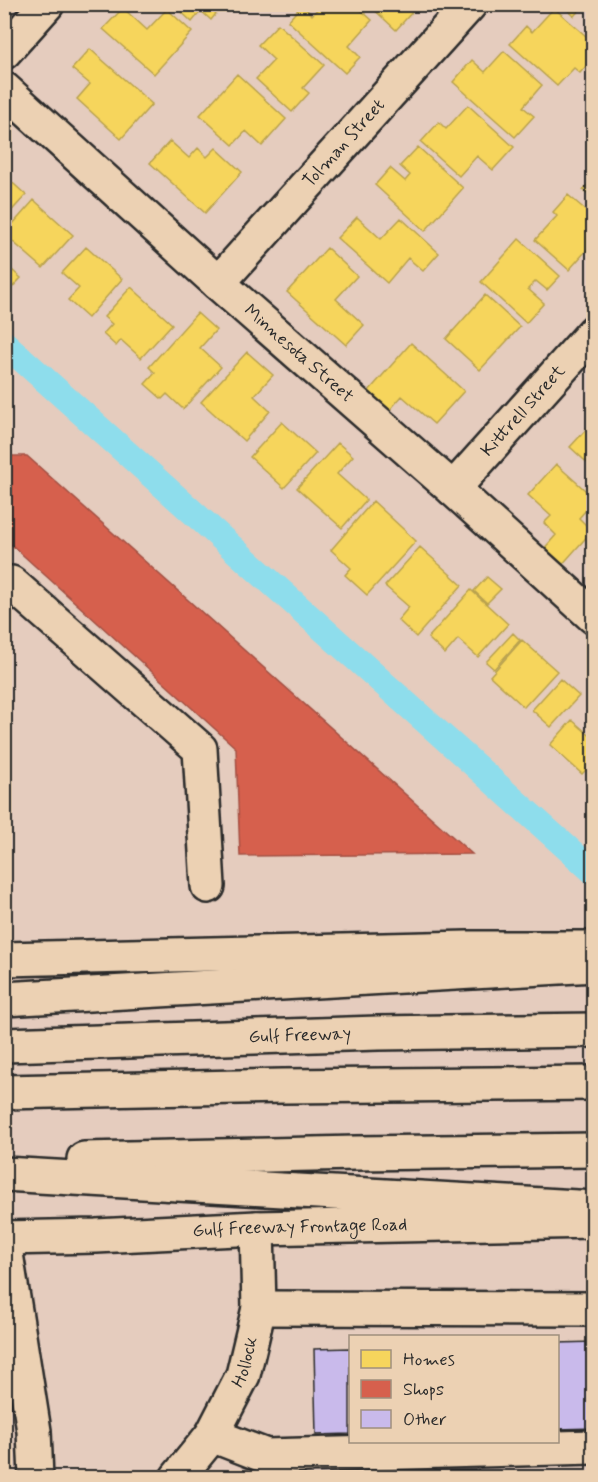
<svg xmlns="http://www.w3.org/2000/svg" width="598" height="1482" font-family="Mynerve,sans-serif">
<style>
.homes{fill:#f6d55c;stroke:#b9a24d;stroke-width:1.5}
.shops{fill:#d6604d;stroke:#a35043;stroke-width:1.5}
.lines{fill:none;stroke-linecap:round;stroke-linejoin:round}
.canal{stroke:#8eddec;stroke-width:26}
.building{fill:#c9baeb;stroke:#2b2b2b;stroke-width:1.5}
.minor-casing{stroke:#2b2b2b;stroke-width:38}
.major-casing{stroke:#2b2b2b;stroke-width:38}
.highway-casing{stroke:#2b2b2b;stroke-width:38}
.minor{stroke:#ecd1b3;stroke-width:33}
.major{stroke:#ecd1b3;stroke-width:33}
.highway{stroke:#ecd1b3;stroke-width:33}
.labels{text-anchor:middle;dominant-baseline:central;stroke-width:6;stroke-linejoin:round;paint-order:stroke}
.street-label{font-size:18px;fill:#2b2b2b;stroke:#ecd1b3}
</style>
<rect width="100%" height="100%" fill="#e5ccbe"/>
<filter id="ink" filterUnits="userSpaceOnUse"><feTurbulence type="fractalNoise" baseFrequency=".0167" numOctaves="2"/><feDisplacementMap in="SourceGraphic" scale="12" xChannelSelector="R" yChannelSelector="G"/><feConvolveMatrix kernelMatrix="1 2 1 2 8 2 1 2 1" color-interpolation-filters="sRGB"/></filter>
<g filter="url(#ink)">
<path class="homes" d="M173,4H224L211,20L201,11L192,22Z
M322,4H354L372,20L349,46L360,57L345,73L288,21L302,5L312,15Z
M368,4H408L414,10L396,30Z
M561,4H585L574,16Z
M123,8L147,30L167,9L192,32L154,74L103,29Z
M554,8L594,43V57L580,73L574,68L557,86L510,44L526,26L532,32Z
M278,24L324,65L303,88L309,93L292,112L256,79L274,60L258,45Z
M90,49L152,104L121,139L77,99L90,84L72,69Z
M504,51L542,85L523,107L534,116L515,137L453,82L472,60L485,72Z
M237,74L286,119L262,146L246,131L233,145L200,115Z
M468,105L514,147L493,170L477,156L459,176L421,142L439,122L446,129Z
M170,141L189,158L198,148L207,157L216,148L242,172L205,213L150,163Z
M418,147L463,188L425,231L375,185L390,168L405,181L410,175L400,166Z
M4,175L26,195L4,219Z
M594,178V199L583,190Z
M568,195L594,217V242L569,270L535,240L557,216L553,212Z
M34,200L73,235L43,268L4,234Z
M357,217L381,239L401,218L439,253L423,271L408,258L387,283L337,238Z
M519,239L560,276L547,290L536,281L528,289L544,303L526,323L481,282Z
M86,247L122,279L88,318L68,300L79,288L62,273Z
M327,248L357,276L336,299L364,325L346,345L287,292Z
M4,263L21,278L4,296Z
M131,287L172,324L141,358L121,340L116,346L103,334L112,324L104,317Z
M485,295L520,327L480,370L446,339Z
M197,313L216,330L200,348L221,367L183,409L167,394L162,399L145,384L155,373L149,367Z
M411,343L464,391L434,424L402,396L388,412L367,393Z
M247,352L273,375L254,396L270,411L244,441L201,402Z
M594,421V469L570,447Z
M282,422L316,453L284,488L250,457Z
M338,443L353,456L337,474L366,500L342,528L297,488Z
M556,464L594,498V501L579,518L592,531L560,567L542,551L556,535L544,523L551,516L528,495Z
M373,501L416,541L367,595L345,575L351,568L331,550Z
M420,547L462,585L416,637L398,620L409,607L385,586Z
M487,577L501,589L487,603L474,591Z
M471,590L508,624L478,657L458,639L445,654L428,638Z
M513,633L520,640L494,669L486,662Z
M522,640L557,671L524,707L490,676Z
M560,679L579,696L551,727L532,710Z
M572,720L594,739V762L582,774L550,745Z"/>
<path class="shops" d="M4,456H27L472,854L240,856L236,748L4,538Z"/>
<g class="lines">
<path class="canal" d="M4,343L594,872"/>
</g>
<path class="building" d="M594,1342V1428L558,1429V1343Z
M350,1348V1434L316,1435L314,1349Z"/>
<g class="lines">
<g class="minor-casing">
<g id="minor">
<path d="M4,52L47,4"/>
<path id="s1" d="M4,89L218,283L453,489L594,617"/>
<path id="s2" d="M218,283L470,4"/>
<path id="s3" d="M453,489L594,332"/>
<path d="M4,584L11,583L200,749L208,886"/>
<path d="M4,1241L34,1431L36,1478"/>
<path d="M259,1308L594,1309"/>
<path d="M212,1435L266,1456L594,1447"/>
<path id="s4" d="M177,1478L212,1435L243,1375L259,1308L257,1228"/>
</g>
</g>
<g class="major-casing">
<g id="major">
<path d="M4,959L468,948H594"/>
<path id="s5" d="M4,1238L96,1236L257,1228L593,1221"/>
</g>
</g>
<g class="highway-casing">
<g id="highway">
<path d="M4,999L594,965"/>
<path id="s6" d="M4,1045L378,1033L594,1030"/>
<path d="M4,1092L283,1086L594,1083"/>
<path d="M84,1159L356,1153L594,1150"/>
<path d="M4,1174L594,1208"/>
</g>
</g>
<use href="#minor" class="minor"/>
<use href="#major" class="major"/>
<use href="#highway" class="highway"/>
</g>
</g>
<g class="labels">
<g class="street-label">
<text stroke="none"><textPath href="#s2" startOffset="188">Tolman Street</textPath></text>
<text stroke="none"><textPath href="#s1" startOffset="396">Minnesota Street</textPath></text>
<text stroke="none"><textPath href="#s3" startOffset="105">Kittrell Street</textPath></text>
<text stroke="none"><textPath href="#s6" startOffset="296">Gulf Freeway</textPath></text>
<text stroke="none"><textPath href="#s5" startOffset="296">Gulf Freeway Frontage Road</textPath></text>
<text stroke="none"><textPath href="#s4" startOffset="136">Hollock</textPath></text>
</g>
</g>
<rect width="598" height="1482" fill="none" stroke="#ecd1b3" stroke-width="24"/>
<rect x="12" y="12" width="574" height="1458" fill="none" stroke="#2b2b2b" stroke-width="2" filter="url(#ink)"/>
<rect x="349" y="1335" width="210" height="108" fill="#ecd1b3" stroke="#9f8f7d" stroke-width="1.5"/>
<rect x="361" y="1350" width="30" height="18" fill="#f6d55c" stroke="#9f8f7d" stroke-width="1.5"/>
<text x="403" y="1365" font-size="18" fill="#2b2b2b">Homes</text>
<rect x="361" y="1380" width="30" height="18" fill="#d6604d" stroke="#9f8f7d" stroke-width="1.5"/>
<text x="403" y="1395" font-size="18" fill="#2b2b2b">Shops</text>
<rect x="361" y="1410" width="30" height="18" fill="#c9baeb" stroke="#9f8f7d" stroke-width="1.5"/>
<text x="403" y="1425" font-size="18" fill="#2b2b2b">Other</text>
</svg>
